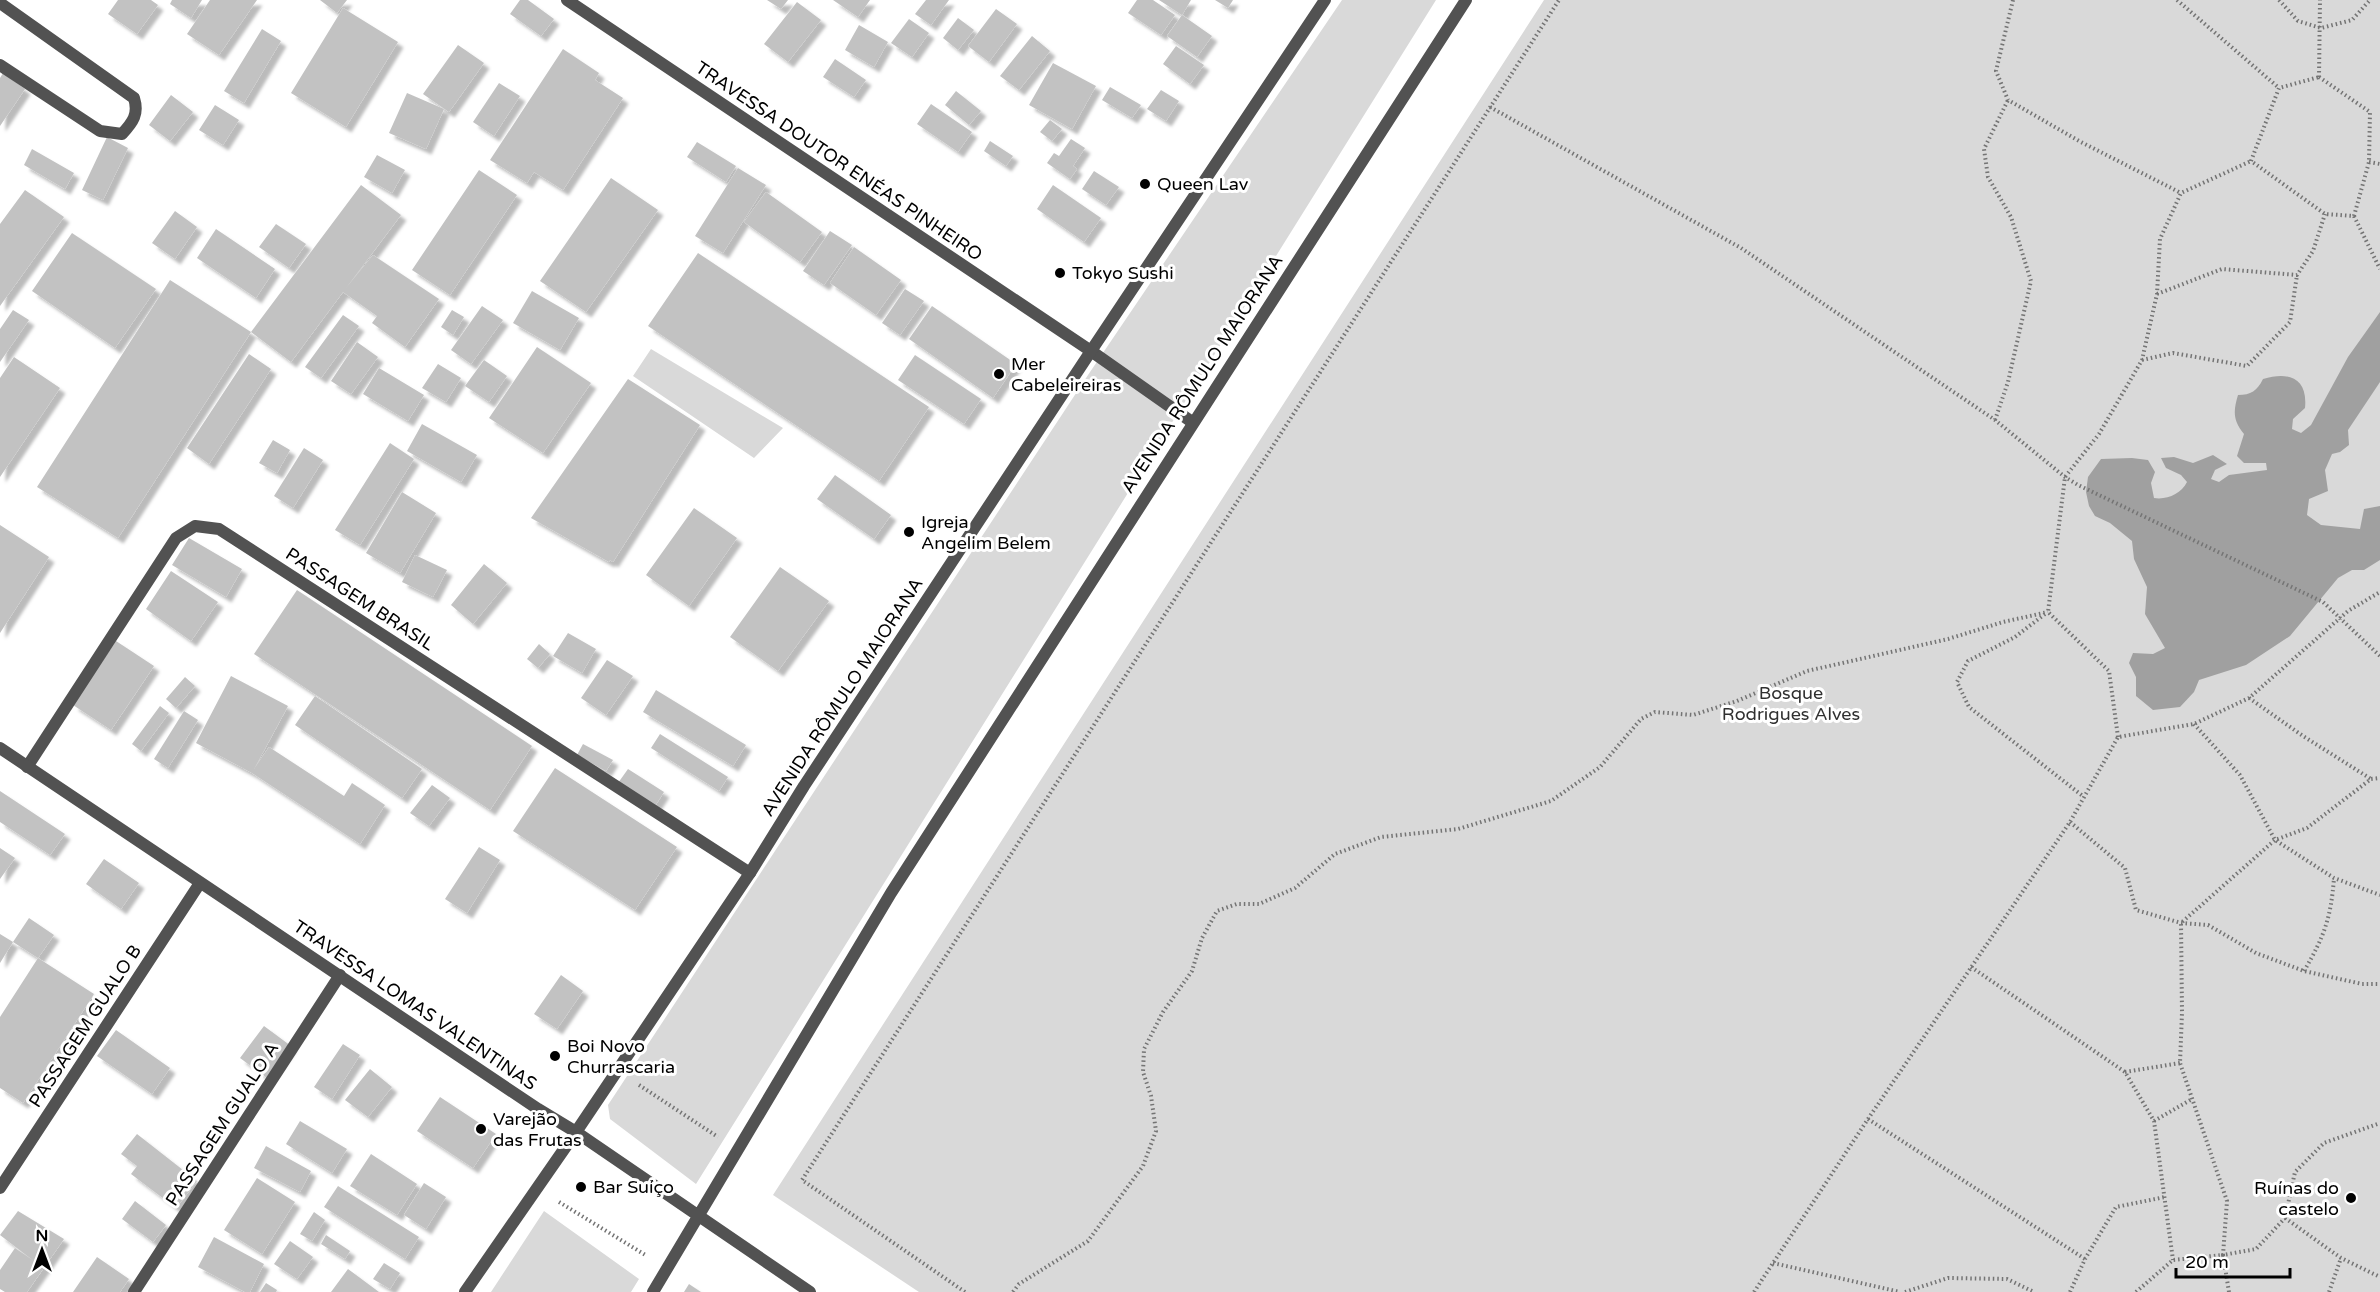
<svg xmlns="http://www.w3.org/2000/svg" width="2380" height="1292" font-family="'Varela Round',sans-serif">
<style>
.green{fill:#d9d9d9}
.water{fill:#a0a0a0}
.building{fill:#c2c2c2;filter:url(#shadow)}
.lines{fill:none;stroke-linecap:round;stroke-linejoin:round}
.path{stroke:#747474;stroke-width:4;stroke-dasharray:1.5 3;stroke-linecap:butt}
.service{stroke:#525252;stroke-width:12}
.minor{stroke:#525252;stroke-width:12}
.tertiary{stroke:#525252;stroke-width:12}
.poi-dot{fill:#000;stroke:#fff;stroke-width:2}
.labels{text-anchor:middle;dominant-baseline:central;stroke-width:6;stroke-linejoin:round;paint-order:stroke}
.street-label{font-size:18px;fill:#000;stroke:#fff}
.poi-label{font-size:18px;fill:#000;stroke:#fff;text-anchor:start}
.park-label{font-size:18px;fill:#303030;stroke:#fff}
</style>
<defs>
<filter id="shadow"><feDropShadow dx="5.5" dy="5.5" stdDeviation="1.5" flood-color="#0004"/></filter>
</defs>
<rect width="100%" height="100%" fill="#fff"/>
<path class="green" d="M1342,0H1436L696,1184L610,1119L608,1105L1088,375Z
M1544,0H2380V1292H919L773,1195Z
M651,349L783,428L754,458L633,376Z
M544,1211L639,1279L631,1292H491Z"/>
<path class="water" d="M2380,312V382L2348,430L2349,445L2340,452L2332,454L2325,470L2328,491L2309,499L2307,515L2321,525L2360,529L2364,509L2380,506V560L2364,570H2352L2338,578L2290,636L2246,665L2199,680L2194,692L2180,707L2153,710L2136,696V677L2129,663L2133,653L2153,654L2165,648L2145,614L2147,587L2134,559L2132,541L2110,523L2095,516L2089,506L2086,492L2088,477L2101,459L2132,458L2148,460L2155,472L2151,483L2154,498C2167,500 2181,494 2187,482L2181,475L2166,468L2161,458L2174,457L2193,463L2213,455L2227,464L2215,470L2211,479L2219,482L2229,475L2267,470L2266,463H2244L2237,456L2244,434C2233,420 2233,412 2238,395C2251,395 2257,391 2263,379C2289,371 2308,378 2305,408L2293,419L2292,429L2301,433L2311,425L2348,357Z"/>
<path class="building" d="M118,0H151L158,5L137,34L108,14Z
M172,0H202L191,18L170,4Z
M210,0H257L219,55L187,34Z
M320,0H347L337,13Z
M520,0H528L554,19L541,36L510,14Z
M767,0H788L781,9Z
M833,0H870L858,17Z
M926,0H949L931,25L915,14Z
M1137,0H1153L1175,15L1161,35L1128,13Z
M1159,0H1191L1182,15Z
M1215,0H1233L1228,8Z
M797,2L821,20L788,62L764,44Z
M343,8L398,42L346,127L291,93Z
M996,9L1017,24L989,62L968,46Z
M1182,15L1212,36L1197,57L1167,36Z
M958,18L974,30L958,50L943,38Z
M909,19L929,33L912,57L891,43Z
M859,25L888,42L874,67L845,50Z
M262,29L281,41L244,103L224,91Z
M1032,36L1050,51L1019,90L1000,76Z
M458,45L484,63L449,112L423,94Z
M1176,46L1204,65L1190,84L1163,64Z
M563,49L599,73L595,80L623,98L563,190L534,172L527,183L490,160Z
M835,59L866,80L854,97L823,77Z
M1053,63L1096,86L1072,129L1029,105Z
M3,73L25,89L0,126V78Z
M499,83L520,96L494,136L473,122Z
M1110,87L1141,105L1132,118L1102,100Z
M1161,90L1179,101L1166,121L1147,109Z
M956,91L981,111L969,125L945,105Z
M407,93L444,109L426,149L389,133Z
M171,95L193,112L170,141L149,125Z
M931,104L972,132L958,152L917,124Z
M215,105L239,120L223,145L199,130Z
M1050,120L1062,129L1052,141L1040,132Z
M107,137L128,148L103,200L82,190Z
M1071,139L1085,148L1073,166L1077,169L1070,179L1047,163L1054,153L1059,156Z
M990,141L1013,156L1006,166L984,151Z
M697,142L736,166L726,182L687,157Z
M32,149L74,173L65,189L24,165Z
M377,155L405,170L392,193L364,177Z
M738,168L766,185L723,253L695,236Z
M479,170L517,195L450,295L412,270Z
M1094,171L1119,187L1106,205L1082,189Z
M611,178L658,210L586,312L540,281Z
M361,185L401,215L346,288L373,255L439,299L405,347L372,323L377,316L343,292L291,362L251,332L118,538L37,487L170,280L251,332Z
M1053,185L1101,218L1084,242L1037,209Z
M25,190L64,217L0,306V224Z
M766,192L822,232L800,262L744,222Z
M175,211L197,227L175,259L152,243Z
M276,224L306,244L289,268L259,247Z
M216,229L275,269L256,298L197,258Z
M830,231L852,245L824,285L803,271Z
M72,233L156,289L115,348L32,291Z
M854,247L901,280L876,315L830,283Z
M698,253L929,407L879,481L648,326Z
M905,289L924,301L900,335L882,323Z
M532,291L579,318L560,350L513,323Z
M482,306L503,320L471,364L451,350Z
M932,306L1016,364L993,398L909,339Z
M13,310L29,320L0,362V329Z
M452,310L464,317L453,335L441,327Z
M343,315L359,326L321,378L305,367Z
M357,342L378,357L351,394L331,381Z
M537,347L591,383L543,453L489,418Z
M249,354L271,369L209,464L187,448Z
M915,355L981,399L964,424L898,380Z
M14,357L60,388L0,477V378Z
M484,360L507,376L489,402L465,386Z
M438,364L461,378L446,402L422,388Z
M379,368L424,395L408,421L363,394Z
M628,379L700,425L613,562L610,560L609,562L531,518Z
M422,424L477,455L461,482L407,451Z
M273,440L290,450L277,473L259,463Z
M390,443L414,459L360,545L335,530Z
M304,448L323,460L293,508L274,496Z
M835,475L891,515L874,539L817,499Z
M402,492L436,513L400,573L366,553Z
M694,508L737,538L689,606L646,575Z
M0,525L49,557L0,633Z
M189,538L242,569L226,597L172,565Z
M415,555L447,570L433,597L402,582Z
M484,564L507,583L473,624L451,605Z
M780,567L829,601L778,671L730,637Z
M171,571L218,602L191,641L146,609Z
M297,590L532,746L490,810L254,654Z
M568,633L596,649L582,673L553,656Z
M116,641L154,666L111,730L73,705Z
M539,644L550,654L538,668L527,659Z
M607,660L633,676L606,715L581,698Z
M231,676L288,706L254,769L269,747L344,796L352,783L385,805L360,844L252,773L196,743Z
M185,677L195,686L176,708L166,699Z
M656,690L746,745L733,766L643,712Z
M315,696L422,769L402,798L295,725Z
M160,706L169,713L141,751L132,744Z
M184,711L198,720L168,768L154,759Z
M660,734L728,777L719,791L651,748Z
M583,744L613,760L606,771L577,755Z
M555,768L677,847L635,910L513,831Z
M628,769L664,792L655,806L618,783Z
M432,785L450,798L429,826L410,813Z
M0,791L65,834L50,855L0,822Z
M479,847L500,860L467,913L445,899Z
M0,848L15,858L0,879Z
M104,859L139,883L121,909L86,884Z
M29,918L54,935L38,958L13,942L0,963V934L13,942Z
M38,958L94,994L23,1103L0,1088V1017Z
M561,975L583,991L557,1029L534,1014Z
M264,1026L291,1046L267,1078L240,1058Z
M116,1030L170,1068L152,1094L97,1056Z
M343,1044L360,1055L332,1099L314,1087Z
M370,1069L392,1087L368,1117L345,1100Z
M440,1097L496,1134L473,1168L417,1131Z
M300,1121L347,1149L332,1173L286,1144Z
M137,1134L197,1181L176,1208L131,1174L137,1166L121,1154Z
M266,1146L311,1171L300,1192L254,1168Z
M371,1154L417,1184L397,1215L350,1186Z
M257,1178L295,1202L262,1254L224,1230Z
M424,1183L446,1197L426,1229L404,1215Z
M338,1186L419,1237L405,1259L324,1207Z
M135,1201L166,1225L153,1242L122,1219Z
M18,1211L64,1239L27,1292H5L0,1289V1270L15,1248L34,1261L0,1235Z
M314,1212L325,1220L312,1241L300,1234Z
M326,1235L350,1251L345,1259L321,1244Z
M214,1237L264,1264L250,1292H245L198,1267Z
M290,1241L313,1257L297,1279L274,1264Z
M97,1257L129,1279L120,1292H73Z
M384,1263L400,1273L390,1289L373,1279Z
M348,1269L379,1292H331Z
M266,1283L277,1290L276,1292H260Z
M689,1284L701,1292H684Z"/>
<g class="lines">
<path class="path" d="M2013,0L1996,71L2008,100L2079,141L2181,193
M2177,0L2279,88
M2279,0L2298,21L2321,28L2352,20L2370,0
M2319,77L2370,112L2369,162L2354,216L2325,214L2251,161L2279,88Z
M2319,77L2320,0
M1490,107L1741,248L1995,420L2065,477L2078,485L2323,602L2380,656
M2369,162L2380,164
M2354,216L2380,269
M2157,294L2222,269L2297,275L2313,251L2325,214
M2142,360L2173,353L2247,366L2290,322L2297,275
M1995,420L2008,382L2031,281L2011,217L1988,177L1984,149L2008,100
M2045,614L2015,637L1968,661L1957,682L1969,707L2084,797
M2249,698L2303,736L2371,779
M2194,724L2240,775L2275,840L2334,878L2380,895
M2118,737L2109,671L2048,612L2065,477L2099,434L2142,360L2157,294L2160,239L2181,193L2251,161
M2070,822L2125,868L2136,910L2181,923L2208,925L2256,953L2304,971L2362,984H2380
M1971,967L2125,1072L2154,1121L2173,1260
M2304,971C2324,937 2331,918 2334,878
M2125,1072L2180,1063
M639,1085L718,1137
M1868,1119L2085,1259
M2154,1121L2192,1099
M559,1202L647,1256
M2285,1218L2341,1258L2380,1277
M1773,1263L1900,1292
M965,1292L802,1180L1559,0
M1013,1292L1019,1284L1088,1241L1143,1166L1156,1131L1151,1096L1143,1072L1144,1049L1163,1012L1192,971L1202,938L1217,911L1237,904H1259L1295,888L1335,854L1381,837L1458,829L1551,801L1600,767L1641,719L1655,712L1693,715L1737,701L1807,671L1948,639L2003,622L2048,612
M1754,1292L1868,1119L2070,822L2118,737L2194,724L2249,698L2348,611L2380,592
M1905,1292L1948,1278L2007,1279L2034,1292
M2070,1292L2085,1259L2116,1207L2165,1197
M2136,1292L2173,1260L2223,1255L2227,1201L2180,1063L2182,1013L2181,923L2275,840L2307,828L2371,779L2380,778
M2229,1292L2223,1255L2256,1249L2285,1218L2295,1172L2324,1143L2380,1123
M2329,1292L2341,1258"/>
<path class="service" d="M27,767L176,538L195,526L219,529L750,873
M0,1188L200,883
M134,1292L340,975"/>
<path class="minor" d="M567,0L1091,351L1192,422
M0,3L134,98C139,114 133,122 122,134L100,131L0,65"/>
<path class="tertiary" d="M0,748L538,1109L576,1132L810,1292
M465,1292L576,1132L750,873L804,786L1091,351L1325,0
M653,1292L891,893L1466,0"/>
</g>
<g class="poi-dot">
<circle cx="1145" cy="184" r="6"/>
<circle cx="1060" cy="273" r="6"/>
<circle cx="999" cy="374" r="6"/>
<circle cx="909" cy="532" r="6"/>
<circle cx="555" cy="1056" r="6"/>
<circle cx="481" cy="1129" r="6"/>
<circle cx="581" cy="1187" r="6"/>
<circle cx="2351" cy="1198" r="6"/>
</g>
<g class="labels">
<g class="street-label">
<text transform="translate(839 161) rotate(34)">TRAVESSA DOUTOR ENÉAS PINHEIRO</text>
<text transform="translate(1202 374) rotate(-57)">AVENIDA RÔMULO MAIORANA</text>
<text transform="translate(360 599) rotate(33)">PASSAGEM BRASIL</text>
<text transform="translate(842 697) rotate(-57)">AVENIDA RÔMULO MAIORANA</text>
<text transform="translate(415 1005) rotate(34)">TRAVESSA LOMAS VALENTINAS</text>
<text transform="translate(85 1026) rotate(-57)">PASSAGEM GUALO B</text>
<text transform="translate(222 1124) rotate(-57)">PASSAGEM GUALO A</text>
</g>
<g class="poi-label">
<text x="1157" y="184">Queen Lav</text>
<text x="1072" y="273">Tokyo Sushi</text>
<text x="1011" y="364">Mer<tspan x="1011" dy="21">Cabeleireiras</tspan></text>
<text x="921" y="522">Igreja<tspan x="921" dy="21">Angelim Belem</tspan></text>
<text x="567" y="1046">Boi Novo<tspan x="567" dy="21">Churrascaria</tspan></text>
<text x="493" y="1119">Varejão<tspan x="493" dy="21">das Frutas</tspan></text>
<text x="593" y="1187">Bar Suíço</text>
<text x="2339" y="1188" text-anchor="end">Ruínas do<tspan x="2339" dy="21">castelo</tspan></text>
</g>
<g class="park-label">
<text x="1791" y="693">Bosque<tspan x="1791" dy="21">Rodrigues Alves</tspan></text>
</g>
</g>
<g transform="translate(42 1250)" stroke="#ffffff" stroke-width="4.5" paint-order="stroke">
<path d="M0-4.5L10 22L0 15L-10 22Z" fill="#000000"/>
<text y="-9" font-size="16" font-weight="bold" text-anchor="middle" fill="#000000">N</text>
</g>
<path d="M2176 1268v9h114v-9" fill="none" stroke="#000000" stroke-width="3"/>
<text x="2185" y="1268" font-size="18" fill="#000000" stroke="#ffffff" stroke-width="4.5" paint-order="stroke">20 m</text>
</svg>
